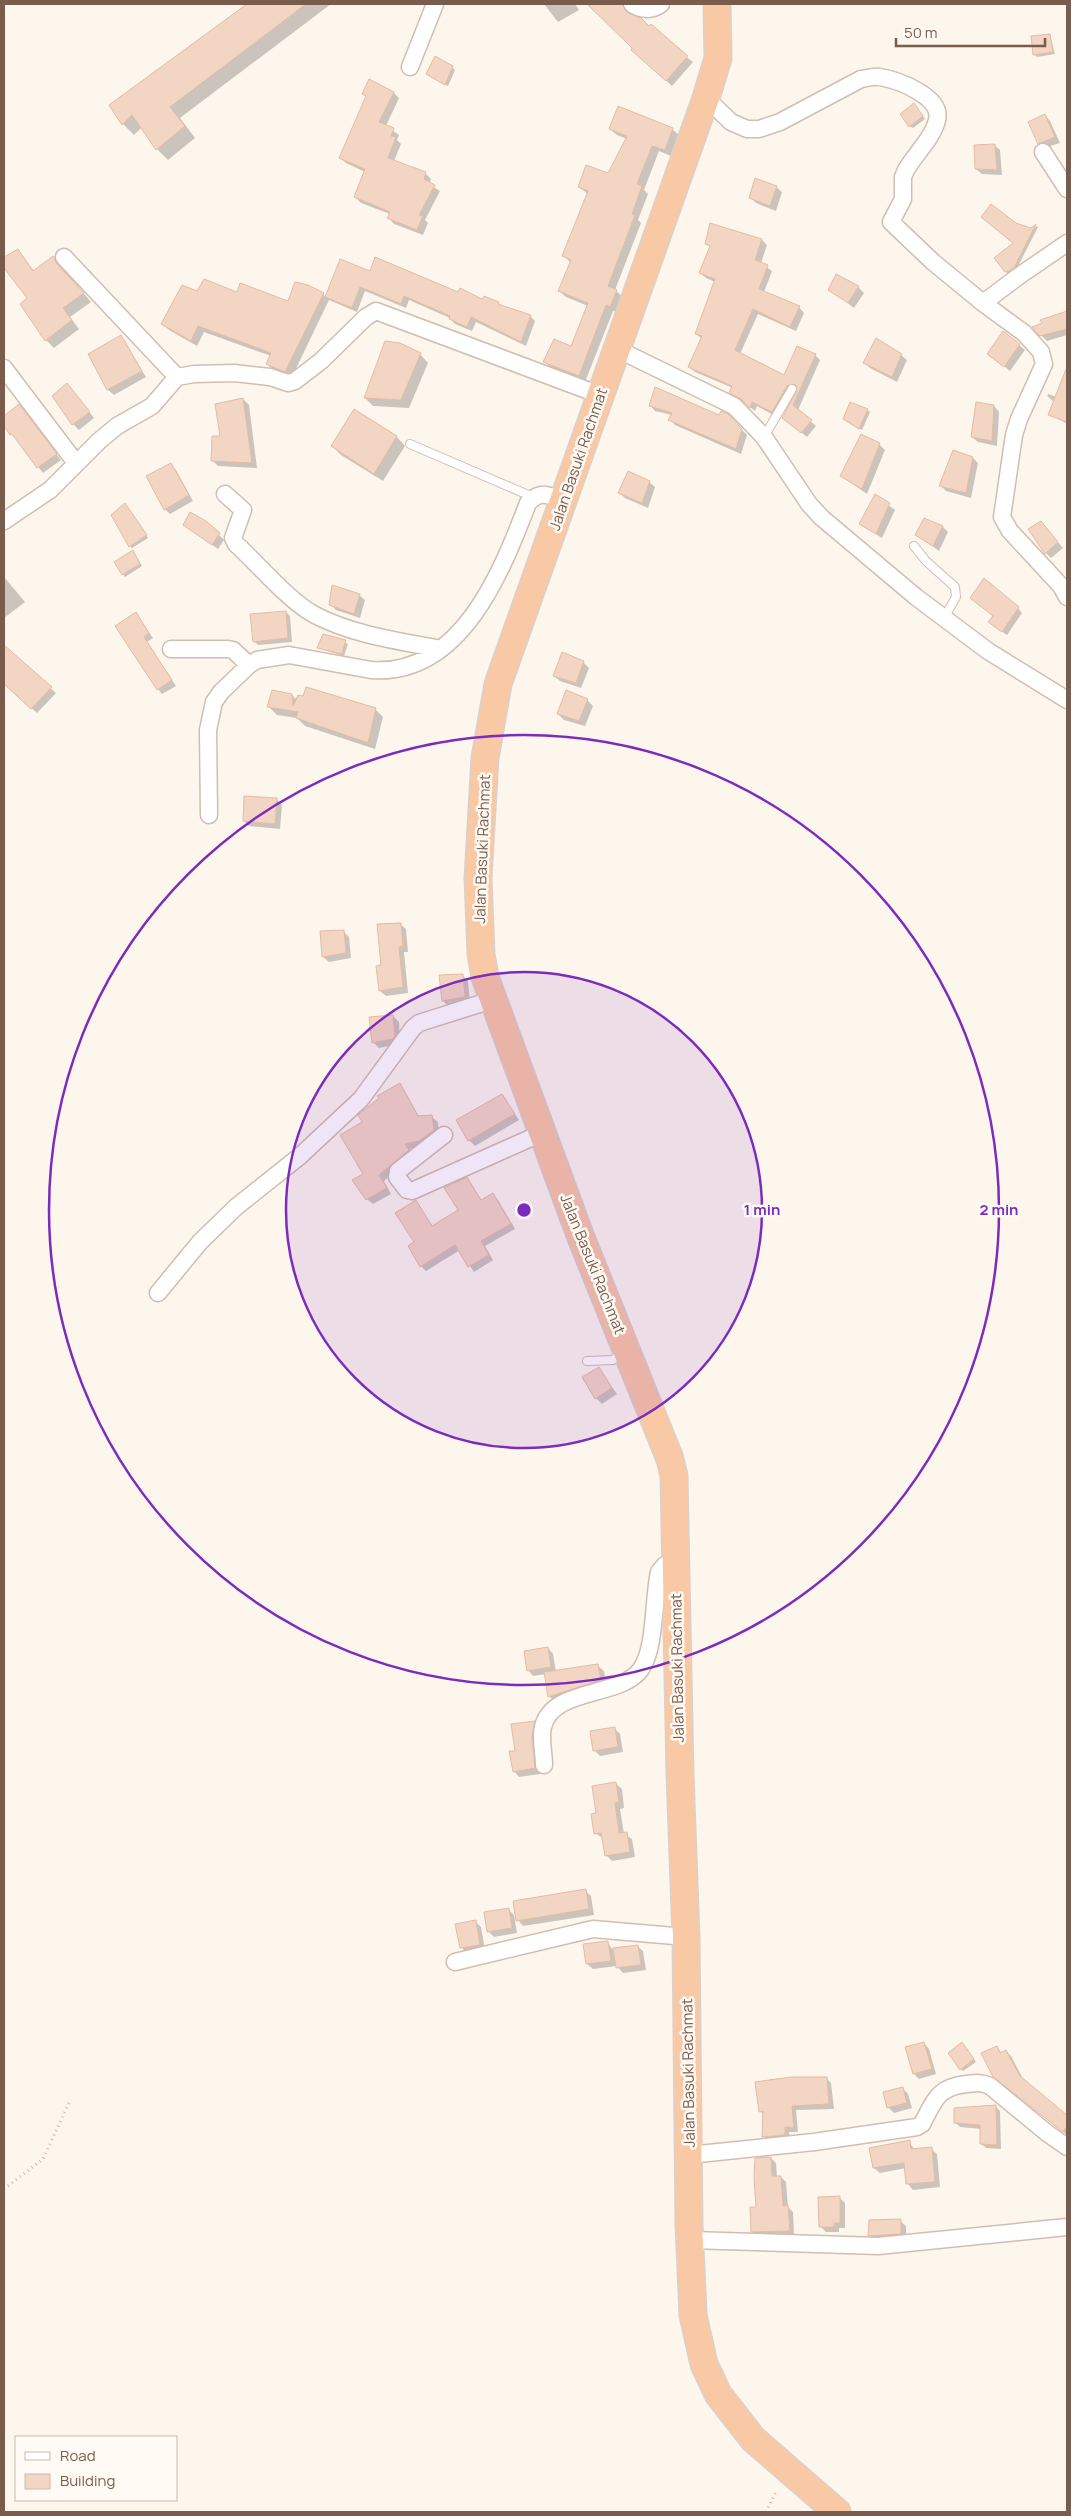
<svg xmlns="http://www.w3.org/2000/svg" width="1071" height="2516" font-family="Manrope,sans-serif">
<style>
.shadow{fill:#0003}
.building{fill:#f3d5c3;stroke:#e6bba3}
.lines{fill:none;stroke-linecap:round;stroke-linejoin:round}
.service-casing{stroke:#d1beb0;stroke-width:10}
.minor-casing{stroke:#d1beb0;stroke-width:19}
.trunk-casing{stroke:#dad1cd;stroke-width:29}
.path{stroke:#d9b8a5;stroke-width:3;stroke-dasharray:1 4;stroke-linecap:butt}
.service{stroke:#fff;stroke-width:8}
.minor{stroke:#fff;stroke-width:16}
.trunk{stroke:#f9c8a4;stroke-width:26}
.ring{fill:none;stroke:#7b2cbf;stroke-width:2.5}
.labels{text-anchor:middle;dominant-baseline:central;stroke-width:5;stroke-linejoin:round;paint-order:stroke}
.street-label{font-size:15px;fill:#7a5c4d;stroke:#fffaf3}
.centre{fill:#7b2cbf;stroke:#fffaf3;stroke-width:2.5}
.ring-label{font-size:15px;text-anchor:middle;font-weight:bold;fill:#7b2cbf;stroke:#fffaf3;stroke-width:5;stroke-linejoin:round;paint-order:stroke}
</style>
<rect width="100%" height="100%" fill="#fdf6ec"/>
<path class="shadow" d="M250,4H331L180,118L195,138L168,160L157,149L142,127L134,135L123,124L110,105Z
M544,4H575L579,10L558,22Z
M588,4H624L628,8V14L693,62L672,86L638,55L634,48Z
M1050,35L1055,54L1037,57L1034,54Z
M452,67L455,70L448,86L430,76Z
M370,81L394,93L399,98L386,126L399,135L397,140L401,144L394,161L425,173L431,179L429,184L440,191L425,220L428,223L423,235L394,224L389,218L390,214L361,203L355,197L365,172L346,163L340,158L367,97L364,94Z
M916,107L925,119L913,128L910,126Z
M1045,115L1050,121L1060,143L1044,148L1039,143Z
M610,129H672L679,135L671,156L659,151L644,190L648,194L638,220L641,223L615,290L623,297L617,312L613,311L585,382L551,368L545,362L572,348L588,306L566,297L559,291L571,263L564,256L588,194L579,187L609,175L627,139L617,135Z
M994,145L1000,150L1002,175L982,174L976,169Z
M776,187L782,192L776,211L756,203L751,198Z
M1015,224L1031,230L1036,226L1038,227L1016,270L1008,274L1006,271L1014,243Z
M711,225L762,240L767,245L761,263L772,271L764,292L799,307L804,313L796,331L758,314L740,354L785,377L815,355L820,360L798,410L816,426L807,437L783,418L798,389L793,391L777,417L757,406L755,411L731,392L733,388L695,372L689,367L702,339L696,334L715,282L706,278L700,273L710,247L707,244Z
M18,250L34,271L53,257L91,302L70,317L79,329L54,348L46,340L28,299L4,265V258Z
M341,260L371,273L498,303L502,306L530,316L535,321L526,346L476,322L472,331L455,324L450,318L409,300L406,308L365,291L357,312L329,300L292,377L273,370L267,364L271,356L204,332L197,346L169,330L163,324L198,293L238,294L289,303L323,294L326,298Z
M858,287L864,293L854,308L830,290Z
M1067,312V335L1047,341L1041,335L1058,317Z
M121,337L146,377L114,395L108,390L90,354Z
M1019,345L1025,350L1010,371L993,357Z
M420,354L428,363L409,408L373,406L365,398Z
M901,355L907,360L897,382L870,368L865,363Z
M72,390L94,418L79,430L73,424Z
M1048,394L1067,401V424L1050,414L1054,402L1047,396Z
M243,399L249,405L257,468L218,466L213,461L222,438Z
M650,405L719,417L727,415L747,435L741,454L675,425L670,419L672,415L655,411Z
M19,406L61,460L43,473L4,424V418Z
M994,406L999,412L997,446L978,442L972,437Z
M867,410L870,412L862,430L847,421Z
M354,411L397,437L405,446L383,481L341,455L332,446Z
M862,436L880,445L885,450L867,494L841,476Z
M973,458L978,463L971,498L946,491L941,486Z
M170,464L176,470L193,501L170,514L165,509Z
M649,482L655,487L648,508L625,498L620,493Z
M875,496L895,510L882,538L860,524Z
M125,504L148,538L132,548L130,546Z
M925,519L943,527L948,532L939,551L917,535Z
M206,522L224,540L218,549L191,530Z
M1046,528L1063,548L1051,558L1046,553Z
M135,554L142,566L125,577L123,574Z
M5,578L25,602L4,618V580Z
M359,595L365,600L360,618L336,610L330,604Z
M1018,608L1022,613L1007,635L994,626Z
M286,612L290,616L292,642L258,645L254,641Z
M136,614L153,638L147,642L176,686L162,694L158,689Z
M323,635L348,644L344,656L318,648Z
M4,647L56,693L37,713L4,683Z
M583,662L589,668L581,688L560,681L554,676Z
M292,695L297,700L375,709L383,717L375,749L305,726L297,718L277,715L269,707Z
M587,700L593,706L585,726L564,720L558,714Z
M276,799L282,805L280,829L249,826L244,821Z
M400,924L406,929L408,952H404L408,993L386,996L380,991L378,967L382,966Z
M343,931L349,937L351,958L329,962L323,957Z
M462,975L468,981L470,1002L448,1006L443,1001Z
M393,1016L399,1022L400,1041L398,1044L379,1048L373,1042Z
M400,1084L420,1118L432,1117L438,1122L439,1136L425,1147L409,1149L413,1156L384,1181L391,1194L373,1204L367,1199L364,1122L381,1098Z
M502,1095L519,1120L475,1146L469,1140Z
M467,1179L482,1201L493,1195L498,1200L515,1229L485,1246L493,1260L474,1272L460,1250L426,1271L421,1266L415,1243L416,1202L433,1227L460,1211Z
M599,1368L617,1394L602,1404L596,1398Z
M548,1648L553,1654L556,1672L598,1666L604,1671L606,1685L555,1702L549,1696L546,1674L533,1676L528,1670Z
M534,1722L540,1727L537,1742L540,1774L519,1777L514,1771Z
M614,1728L620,1734L623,1752L600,1756L594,1750Z
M616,1784L622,1789L624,1808L620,1809L624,1834L632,1839L635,1857L612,1861L606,1855L603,1838L595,1833L597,1814Z
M585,1891L591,1896L594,1915L523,1926L518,1920Z
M508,1909L514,1915L517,1933L494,1937L488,1931Z
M475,1921L481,1927L485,1950L467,1953L462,1948Z
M607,1942L613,1950L637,1946L643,1951L646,1970L623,1973L617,1966L593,1969L587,1964Z
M924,2043L929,2049L936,2074L919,2079L914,2074Z
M964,2046L976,2062L963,2071L961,2069Z
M996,2047L1002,2053L1006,2051L1011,2056L1024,2081L1067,2117V2135L1000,2081Z
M826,2078L831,2083L834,2109L796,2110L798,2132H789L790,2140L769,2141L764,2136V2115L760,2111L756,2083L772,2079Z
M903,2089L908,2094L912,2108L894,2113L888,2107Z
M995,2106L1000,2111L1001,2149L986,2148L981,2144V2129L960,2127L955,2122Z
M909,2142L915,2150L931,2149L937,2154L940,2187L913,2190L908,2184L906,2168L880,2173L874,2168Z
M771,2158L776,2163L777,2177H781L786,2182L788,2207L793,2212L794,2235L757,2237L752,2231Z
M840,2198L845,2203V2228H839V2232H826L820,2226Z
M900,2221L906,2226V2239L875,2241L869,2235Z"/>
<path class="building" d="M247,4H306L170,107L185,126L156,150L132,115L122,125L109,105Z
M587,4H622L627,12L641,18L649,26L651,24L688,56L666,81L631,50L632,48Z
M1050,34L1053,52L1033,55L1031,36Z
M435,56L453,66L445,85L426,74Z
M369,79L394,92L379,122L394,128L391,136L396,137L388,158L426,172L424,179L435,185L419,215L423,216L417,230L387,218L390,212L354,197L365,169L339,158L366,96L362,94Z
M914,103L923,116L909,127L900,114Z
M618,106L673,128L665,150L652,146L637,184L642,186L632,214L635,215L608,286L617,290L610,307L606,305L579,376L543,362L554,339L571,346L588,303L558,291L571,260L562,256L588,191L578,187L586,165L608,173L627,136L609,129Z
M1045,114L1055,137L1038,144L1028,122Z
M995,144L997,170L975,169L974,145Z
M755,178L777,186L770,206L749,198Z
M991,204L1016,223L1031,228L1036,224L1014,268L1009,271L1005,272L994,258L1013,243L981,217Z
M710,223L762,239L755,260L768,265L759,289L800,306L790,327L753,309L735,350L784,375L797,346L816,354L793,405L812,420L801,433L782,418L797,391L795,384L787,386L772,412L752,402L750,408L741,399L729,393L732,386L688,367L702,336L695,334L715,279L699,273L710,246L705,244Z
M18,249L33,271L53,256L57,264L84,293L63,308L72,320L45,341L20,304L27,298L4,268V257Z
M375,257L458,292L460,288L482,299L484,296L499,302L498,304L531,315L521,342L471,317L467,327L449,319L450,316L404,296L401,304L360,287L352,308L325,297L340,259L370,271Z
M836,274L859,286L848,303L828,290Z
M204,279L237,292L240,283L288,301L295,282L308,285L324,293L285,372L266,364L271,353L198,326L191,341L161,324L182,285L197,291Z
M1067,311V329L1040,336L1032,327L1042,323L1040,320Z
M1003,331L1020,344L1004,367L987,354Z
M121,335L142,371L107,390L88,354Z
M876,338L902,354L892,377L863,363Z
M385,341L400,343L421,353L401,400L364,398Z
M1066,369H1067V422L1048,415Z
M67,383L90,412L72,425L52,396Z
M655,387L719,415L721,411L728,414L742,429L736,449L668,420L672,413L649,406Z
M243,398L252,463L211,461L212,436H220L215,404Z
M850,402L868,409L859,429L843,419Z
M976,402L994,405L992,441L971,437Z
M19,404L57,454L37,468L12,434L10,435L4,426V416Z
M354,409L397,436L374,474L331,446Z
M861,434L880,443L862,489L840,476Z
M953,450L973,457L966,493L939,486Z
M171,463L189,495L164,510L146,476Z
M628,471L650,481L642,503L618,493Z
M875,494L890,503L876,534L859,524Z
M125,503L147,535L129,547L111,515Z
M190,512L206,521L220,533L212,545L183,525Z
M924,518L943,526L933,546L915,535Z
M1041,521L1058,542L1045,554L1028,529Z
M133,550L140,564L122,575L114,562Z
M984,578L1019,607L1002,632L988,622L993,616L970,598Z
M332,585L360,594L354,614L329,605Z
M286,611L288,638L253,642L250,614Z
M136,612L149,633L144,637L172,680L157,690L115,626Z
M323,634L346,640L342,654L317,648Z
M4,645L52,687L31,709L4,684Z
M562,652L584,661L576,683L553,676Z
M306,687L376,708L368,743L296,718L298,712L267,707L272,690L292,694L293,706L298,695L303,696Z
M566,690L588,699L579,721L557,714Z
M244,796L277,798L275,824L243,821Z
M401,923L403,946L399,947L403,987L379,991L376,966L381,965L377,924Z
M344,930L346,953L322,957L320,931Z
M463,974L465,997L442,1001L439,975Z
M393,1015L395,1035L393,1039L372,1043L369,1017Z
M400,1083L418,1116L432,1115L434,1130L419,1141L405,1144L409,1150L379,1175L387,1188L366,1200L352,1180L363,1174L340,1135L362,1122L358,1115L379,1098L377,1096Z
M502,1094L515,1114L468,1141L456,1120Z
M467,1177L481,1200L493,1193L511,1224L481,1241L489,1255L468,1267L455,1245L420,1267L408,1246L414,1242L395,1213L416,1200L432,1226L458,1210L444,1188Z
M599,1367L612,1388L595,1399L582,1377Z
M548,1647L551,1667L527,1671L524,1651Z
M598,1664L601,1680L548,1697L544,1672Z
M535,1721L532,1736L535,1768L513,1772L509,1751H515L511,1724Z
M615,1727L618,1747L593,1751L590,1731Z
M616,1782L619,1802L615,1803L619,1833L627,1832L630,1852L605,1856L601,1833L594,1834L591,1814L596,1813L592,1786Z
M586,1889L589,1909L516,1921L513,1901Z
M509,1908L512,1928L487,1932L484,1912Z
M476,1920L480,1945L460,1948L455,1924Z
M608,1941L611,1961L586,1964L583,1944Z
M638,1945L641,1965L616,1968L613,1948Z
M924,2042L932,2069L913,2074L905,2047Z
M962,2042L974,2059L960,2070L948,2053Z
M997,2046L1000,2053L1006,2050L1020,2076L1067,2115V2126L1063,2132L993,2077L981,2053Z
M791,2077H827L829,2104L792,2106L794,2128L785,2127V2135L762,2137L763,2111L759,2112L755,2082Z
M903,2087L907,2103L887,2108L883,2092Z
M996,2105L997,2145L980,2144V2125L954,2123V2108Z
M910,2140L911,2149L932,2147L935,2182L906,2184L904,2163L873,2168L869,2148Z
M771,2157L772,2176H781L783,2206L788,2205L790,2231L751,2232L750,2207H756L754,2178L755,2158Z
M840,2196V2223H834V2227H819L818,2197Z
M901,2219V2234L868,2236L869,2220Z"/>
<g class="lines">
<g class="service-casing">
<path id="service" d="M764,437L792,389
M410,444L533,497
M914,546L926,561L955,587L956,597L944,618
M587,1361L613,1360L621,1353"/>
</g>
<g class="minor-casing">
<path id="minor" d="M632,4C641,10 652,11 661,4
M410,67L435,4
M706,98L731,122L747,129H759L780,122L861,79C867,78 874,76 880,77C898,80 943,97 937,120C933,138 915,154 906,170L903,177V199L891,222L933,262L983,303L1024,333L1041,352L1044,364L1019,419L1014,435L1002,517L1010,531L1061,586L1067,597
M1043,152L1067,189
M64,257L177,377
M983,303L1019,276L1067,243
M617,349L734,406L764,437L809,504L822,518L916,597L988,651L1067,700
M4,368L76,463
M225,494L243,510L233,538L236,544C259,565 290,602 315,615C353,635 400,641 440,649
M4,521L50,490L99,441L117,426L152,406L177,377L194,374L234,373L270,377L288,383L295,381L321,361L366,317L376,311L600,395
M171,649H228L233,650L249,665
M209,815L208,730L214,702L221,692L249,665L257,660L289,655L371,670C461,677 502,571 528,503C540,490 549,495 563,501
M444,1135L398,1171L397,1177L407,1190L412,1191L542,1133
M158,1293L200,1242L236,1207L300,1156L361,1099L413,1028L419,1023L492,1000
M544,1765C544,1753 540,1738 543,1727C552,1687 621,1698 641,1669C656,1648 653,1598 659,1572L665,1565L676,1559
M455,1962L593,1929L686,1937
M689,2155L814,2142L917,2127L922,2124C935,2099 938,2087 967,2084C976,2083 982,2082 990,2086L1047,2133L1067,2147
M690,2240L878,2246L1067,2227"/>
</g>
<g class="trunk-casing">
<path id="trunk" d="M717,4L718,58L706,98L498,684L485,758L478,878L481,954L485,977L580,1235L670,1459L674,1476L680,1774L686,1937L689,2224L693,2315L704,2364L718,2394L753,2439L837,2512"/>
</g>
<path class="path" d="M4,2189L43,2159L69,2103
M766,2512L777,2490"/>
<use href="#service" class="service"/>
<use href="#minor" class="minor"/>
<use href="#trunk" class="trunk"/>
</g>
<circle cx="524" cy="1210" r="238" fill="#7b2cbf" fill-opacity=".12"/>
<g class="ring">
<circle cx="524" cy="1210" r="238"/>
<circle cx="524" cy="1210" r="475"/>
</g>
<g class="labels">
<g class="street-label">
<text transform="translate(578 459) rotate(-71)">Jalan Basuki Rachmat</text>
<text transform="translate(482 849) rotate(-88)">Jalan Basuki Rachmat</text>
<text transform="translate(593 1264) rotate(68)">Jalan Basuki Rachmat</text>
<text transform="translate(677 1668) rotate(-91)">Jalan Basuki Rachmat</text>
<text transform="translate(688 2073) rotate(-91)">Jalan Basuki Rachmat</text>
</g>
</g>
<circle cx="524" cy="1210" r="8" class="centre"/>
<g class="ring-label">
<text x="762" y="1215">1 min</text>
<text x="999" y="1215">2 min</text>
</g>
<rect width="1071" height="2516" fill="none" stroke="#7a5c4d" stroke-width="10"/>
<rect x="15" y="2436" width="162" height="65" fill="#fffaf3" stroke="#cabbb1"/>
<rect x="25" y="2452" width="25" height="8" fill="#ffffff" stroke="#cabbb1"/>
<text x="60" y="2461" font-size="15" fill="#7a5c4d">Road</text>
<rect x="25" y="2474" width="25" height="15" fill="#f3d5c3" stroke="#cabbb1"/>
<text x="60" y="2486" font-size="15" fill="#7a5c4d">Building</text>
<path d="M896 38v8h149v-8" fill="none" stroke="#7a5c4d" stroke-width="2.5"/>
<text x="904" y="38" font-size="15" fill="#7a5c4d" stroke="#fffaf3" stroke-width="4" paint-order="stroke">50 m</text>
</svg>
